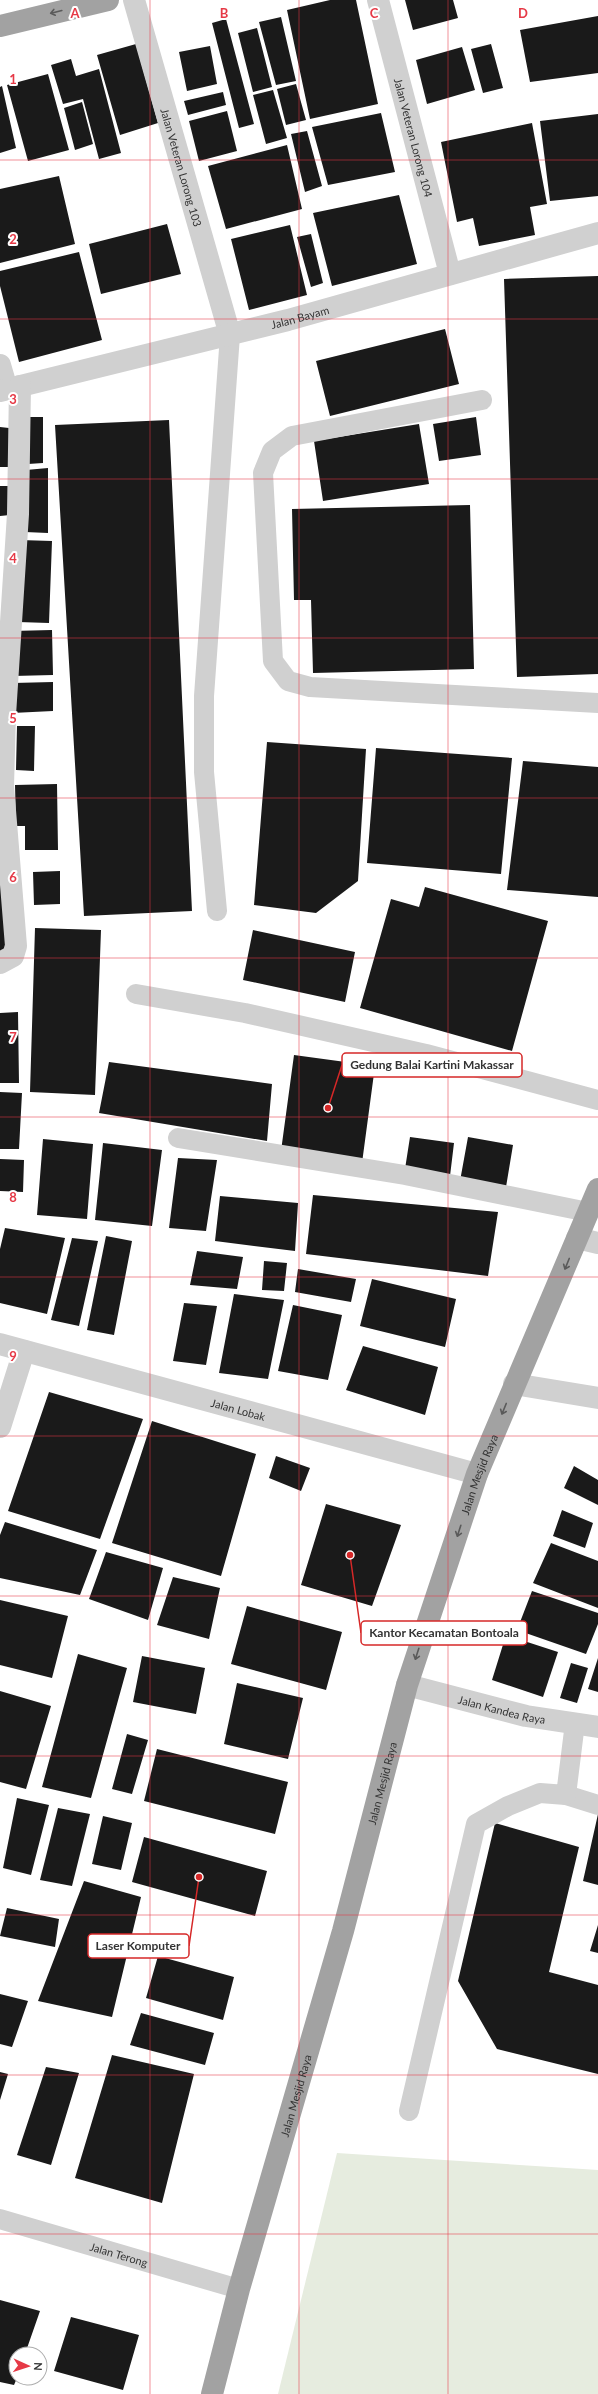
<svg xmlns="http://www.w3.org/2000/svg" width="598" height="2394" font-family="Lato,sans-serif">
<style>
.green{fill:#e6ecdf}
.building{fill:#1a1a1a}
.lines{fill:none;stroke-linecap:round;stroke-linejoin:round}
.service{stroke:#d0d0d0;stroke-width:20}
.minor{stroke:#d0d0d0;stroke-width:22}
.tertiary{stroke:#d0d0d0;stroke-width:22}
.trunk{stroke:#a2a2a2;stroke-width:22}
.oneway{stroke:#5a5a5a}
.grid{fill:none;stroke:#e63946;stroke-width:1;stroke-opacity:0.55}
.labels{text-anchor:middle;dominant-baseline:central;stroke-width:4;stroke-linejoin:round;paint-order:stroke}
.street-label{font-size:11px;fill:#333;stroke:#fff}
.grid-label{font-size:13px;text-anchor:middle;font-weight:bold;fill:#e63946;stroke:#fff;stroke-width:4;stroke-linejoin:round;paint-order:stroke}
.leader{fill:none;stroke:#d62828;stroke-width:1.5}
.callout-dot{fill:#d62828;stroke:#fff;stroke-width:1.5}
.callout{fill:#fff;stroke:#d62828;stroke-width:1.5}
.callout-label{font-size:12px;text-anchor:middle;font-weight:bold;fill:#333}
</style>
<rect width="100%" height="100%" fill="#fff"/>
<path class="green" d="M337,2153L598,2170V2394H278Z"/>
<path class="building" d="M330,0H356L378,104L310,119L287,10Z
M405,0H453L458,18L413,30Z
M598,16V73L530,82L520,30Z
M281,17L296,81L276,85L259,22Z
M226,19L254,124L239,128L212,23Z
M257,28L272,87L253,92L238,33Z
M136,44L158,123L120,135L97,55Z
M491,44L503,88L483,93L471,49Z
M210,46L217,84L187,91L179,52Z
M462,47L475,90L427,104L416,60Z
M71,59L76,76L99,69L121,153L99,159L83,99L63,104L51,65Z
M48,74L69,150L28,161L7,85Z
M296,84L306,120L286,125L277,89Z
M2,86L16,148L0,153V87Z
M273,90L287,138L266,144L253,95Z
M223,92L226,105L188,115L184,101Z
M82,102L93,144L75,150L64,108Z
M227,111L237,151L199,161L189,121Z
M381,113L395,172L328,185L312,127Z
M598,114V196L550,201L540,121Z
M532,123L547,204L530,207L535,235L479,246L473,218L457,222L441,142Z
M307,131L322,186L305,192L291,134Z
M287,145L302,209L226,229L208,166Z
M59,176L75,244L0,263V189Z
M399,195L417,264L332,286L313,213Z
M167,224L181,274L101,294L89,244Z
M290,225L307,295L249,310L231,239Z
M311,234L323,283L311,287L297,237Z
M79,252L102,340L19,362L0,286V271Z
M598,276V674L517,677L504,279Z
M445,329L459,384L330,416L316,361Z
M28,417H43V463L28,464Z
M476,417L481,455L439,461L433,424Z
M169,420L192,911L84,916L55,425Z
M419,424L429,484L323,501L314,441Z
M0,427L9,428V467H0Z
M48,468V533L25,532L26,470Z
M0,486H9L10,515L0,516Z
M470,505L474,669L313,673L311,600H294L292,509Z
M20,540L52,541L49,623L18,622Z
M52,630L53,675L13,676L12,631Z
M53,682V711L12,713L13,683Z
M17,726H35L34,771L16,770Z
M267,742L366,749L358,881L316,913L254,905Z
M376,748L512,758L501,874L367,863Z
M523,761L598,767V897L507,890Z
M57,784L58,850H25V826H16L15,785Z
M60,871V904L34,905L33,872Z
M0,874L10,953L0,954Z
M425,887L548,921L512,1051L360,1008L391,899L419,907Z
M35,928L101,930L95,1095L30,1092Z
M253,930L355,952L345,1002L243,980Z
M18,1012L19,1083H0V1013Z
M294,1055L375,1066L362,1163L281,1151Z
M109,1062L272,1084L267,1141L99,1113Z
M0,1092L22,1093L19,1149H0Z
M410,1137L454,1143L450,1176L405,1169Z
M468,1137L513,1145L506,1187L460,1181Z
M43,1139L93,1144L87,1219L37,1215Z
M103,1143L162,1150L152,1226L95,1220Z
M178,1158L217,1160L206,1231L169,1228Z
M0,1159L24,1160L23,1192L0,1191Z
M313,1195L498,1212L488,1276L306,1254Z
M220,1196L298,1203L295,1251L215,1241Z
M5,1228L65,1238L47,1314L0,1303V1249Z
M106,1236L132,1241L114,1335L87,1330Z
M72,1238L98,1241L79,1326L51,1320Z
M197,1251L243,1257L237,1289L190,1285Z
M264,1261L287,1263L284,1291L262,1290Z
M298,1269L356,1279L351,1302L295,1292Z
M372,1279L456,1299L445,1347L360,1326Z
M234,1294L284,1300L268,1379L219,1373Z
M184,1303L217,1306L206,1365L173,1361Z
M293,1305L342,1315L328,1380L278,1371Z
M363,1346L438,1367L425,1415L346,1390Z
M49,1392L143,1419L100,1539L8,1511Z
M152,1421L256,1454L221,1576L112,1543Z
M276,1456L310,1468L301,1491L269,1478Z
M574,1466L598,1480V1505L564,1488Z
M326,1504L401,1525L372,1606L301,1585Z
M562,1510L593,1523L585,1548L553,1536Z
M5,1522L97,1550L80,1595L0,1578V1535Z
M551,1543L598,1561V1608L533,1583Z
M106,1552L163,1568L148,1620L89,1599Z
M173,1577L220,1588L209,1639L157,1625Z
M532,1591L598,1613V1624L586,1654L517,1630Z
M0,1600L68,1616L52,1678L0,1665Z
M247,1606L342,1632L326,1690L231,1664Z
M506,1635L558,1652L543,1697L492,1680Z
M78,1654L127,1668L91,1798L42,1787Z
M142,1656L205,1668L196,1714L133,1702Z
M598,1658V1692L588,1689Z
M571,1663L588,1668L577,1703L560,1698Z
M237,1683L303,1698L288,1759L224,1744Z
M0,1691L51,1706L26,1789L0,1782Z
M127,1734L148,1740L132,1794L112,1789Z
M157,1749L288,1782L275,1834L144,1801Z
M17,1798L49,1805L31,1875L3,1868Z
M58,1808L90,1814L72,1886L40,1880Z
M598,1814V1885L583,1881Z
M103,1816L132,1823L121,1870L92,1864Z
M495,1823L579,1847L549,1972L598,1985V2074L497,2049L458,1981Z
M144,1837L267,1871L255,1916L132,1882Z
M84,1881L141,1897L112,2017L38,2001Z
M7,1908L59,1919L55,1947L0,1936Z
M598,1925V1953L590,1951Z
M158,1956L234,1977L223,2020L146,1998Z
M0,1994L28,2001L12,2047L0,2044Z
M141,2013L214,2033L205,2065L130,2045Z
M112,2055L194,2074L162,2203L75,2178Z
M46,2067L79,2073L51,2165L17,2155Z
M0,2072L8,2074L0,2100Z
M0,2300L40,2311L25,2354H16L17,2378L14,2385L0,2382Z
M71,2317L139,2335L123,2390L54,2371Z"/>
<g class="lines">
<g class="service">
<path d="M482,400L292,436L272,451L263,473L273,661L288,681L310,687L598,703"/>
<path d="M217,911L204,772V696L230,335"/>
<path d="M136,994L245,1013L426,1054L598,1100"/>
<path d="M178,1138L405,1175L588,1212"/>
<path d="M566,1795L598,1805"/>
<path d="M409,2111L476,1824L508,1806L540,1793L566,1795L575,1723"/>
<path id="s1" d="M0,2219L239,2289"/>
</g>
<g class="minor">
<path id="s2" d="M134,0L230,335"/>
<path id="s3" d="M378,0L450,274"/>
<path d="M0,365L7,389"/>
<path id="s4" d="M0,391L288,320L598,233"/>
<path d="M0,963L13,956L16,946L3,786L5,715L18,514L20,386"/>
<path d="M577,1238L598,1243"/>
<path id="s5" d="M0,1344L477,1474"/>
<path d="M514,1384L598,1398"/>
<path d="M0,1427L24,1351"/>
</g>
<path class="tertiary" id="s6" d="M407,1685L526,1716L598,1727"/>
<g class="trunk">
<path d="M0,26L108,0"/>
<path id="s7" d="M212,2394L239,2289L343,1931L407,1685L477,1474L598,1189"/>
</g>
</g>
<defs><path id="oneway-shaft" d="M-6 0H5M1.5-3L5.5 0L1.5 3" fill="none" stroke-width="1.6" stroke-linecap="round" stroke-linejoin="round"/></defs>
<g class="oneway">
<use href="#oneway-shaft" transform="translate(56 12) rotate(166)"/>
<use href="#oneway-shaft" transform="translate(567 1264) rotate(112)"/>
<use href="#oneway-shaft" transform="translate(504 1409) rotate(112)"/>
<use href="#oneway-shaft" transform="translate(459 1531) rotate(108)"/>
<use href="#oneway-shaft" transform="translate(417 1654) rotate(108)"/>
</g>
<path class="grid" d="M150,0V2394M299,0V2394M448,0V2394M0,160H598M0,319H598M0,479H598M0,638H598M0,798H598M0,958H598M0,1117H598M0,1277H598M0,1436H598M0,1596H598M0,1756H598M0,1915H598M0,2075H598M0,2234H598"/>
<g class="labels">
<g class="street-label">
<text stroke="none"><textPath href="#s3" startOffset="142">Jalan Veteran Lorong 104</textPath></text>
<text stroke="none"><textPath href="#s2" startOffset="174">Jalan Veteran Lorong 103</textPath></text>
<text stroke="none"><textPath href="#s4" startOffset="309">Jalan Bayam</textPath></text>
<text stroke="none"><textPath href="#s5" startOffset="247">Jalan Lobak</textPath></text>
<text stroke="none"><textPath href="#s7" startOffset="958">Jalan Mesjid Raya</textPath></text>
<text stroke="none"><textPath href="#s6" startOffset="98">Jalan Kandea Raya</textPath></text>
<text stroke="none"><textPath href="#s7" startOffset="634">Jalan Mesjid Raya</textPath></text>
<text stroke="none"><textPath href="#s7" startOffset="310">Jalan Mesjid Raya</textPath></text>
<text stroke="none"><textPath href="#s1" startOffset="124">Jalan Terong</textPath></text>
</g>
</g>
<g class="grid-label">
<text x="75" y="18">A</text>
<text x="224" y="18">B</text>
<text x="374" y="18">C</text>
<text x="523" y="18">D</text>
<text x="13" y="84">1</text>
<text x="13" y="244">2</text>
<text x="13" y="404">3</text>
<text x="13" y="563">4</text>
<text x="13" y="723">5</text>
<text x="13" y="882">6</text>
<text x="13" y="1042">7</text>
<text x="13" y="1202">8</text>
<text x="13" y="1361">9</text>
</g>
<path class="leader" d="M328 1108L342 1065M350 1555L361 1633M199 1877L189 1946"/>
<g class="callout-dot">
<circle cx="328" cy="1108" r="4"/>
<circle cx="350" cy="1555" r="4"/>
<circle cx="199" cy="1877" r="4"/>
</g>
<g class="callout">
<rect x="342" y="1053" width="180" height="24" rx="4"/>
<rect x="361" y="1621" width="166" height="24" rx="4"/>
<rect x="88" y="1934" width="101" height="24" rx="4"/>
</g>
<g class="callout-label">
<text x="432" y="1069">Gedung Balai Kartini Makassar</text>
<text x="444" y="1637">Kantor Kecamatan Bontoala</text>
<text x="138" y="1950">Laser Komputer</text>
</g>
<g transform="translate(28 2366) rotate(93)"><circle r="19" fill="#ffffff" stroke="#adadad"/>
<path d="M0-3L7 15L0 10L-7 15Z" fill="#e63946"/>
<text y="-6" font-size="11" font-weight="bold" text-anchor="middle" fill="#333333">N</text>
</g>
</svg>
